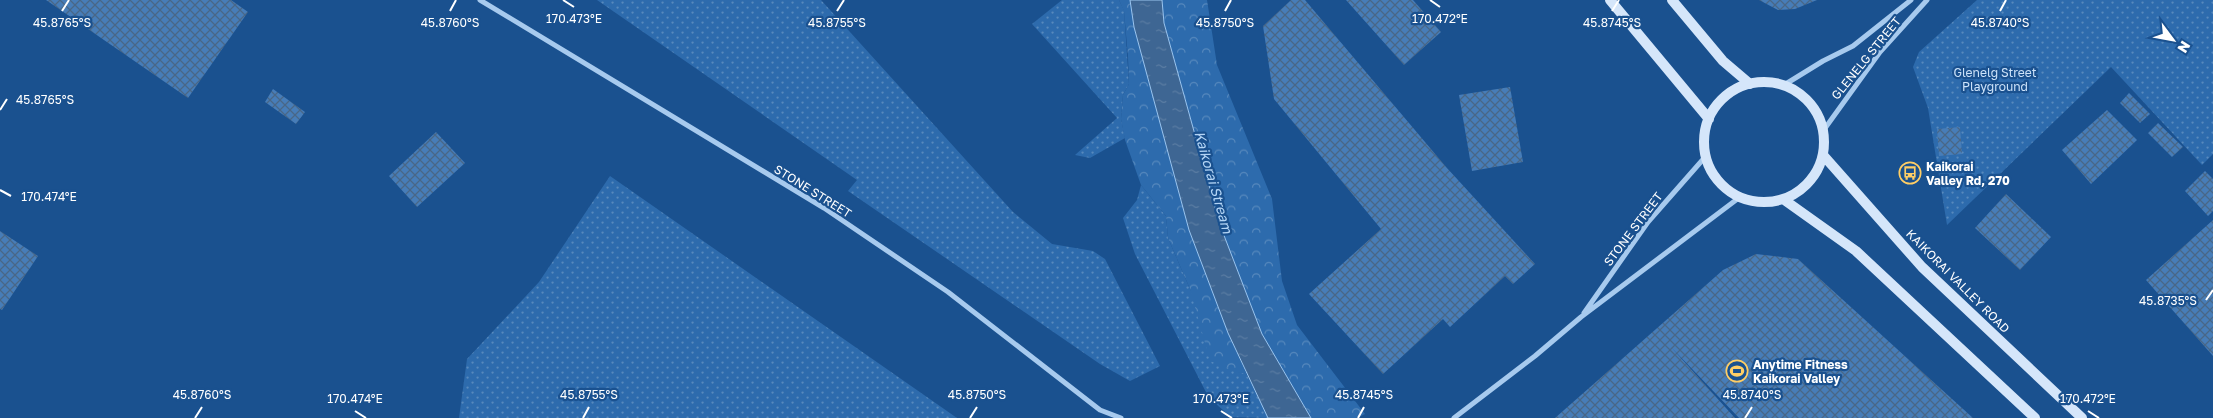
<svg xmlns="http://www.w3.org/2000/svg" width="2213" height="418" font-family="'Golos Text',sans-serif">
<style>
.grass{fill:url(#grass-dots)}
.forest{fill:url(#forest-crowns)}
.water{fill:url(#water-ripples);stroke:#9ac5f0}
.building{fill:url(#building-cross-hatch)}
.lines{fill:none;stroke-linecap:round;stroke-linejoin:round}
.street{stroke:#a7caee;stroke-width:5}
.secondary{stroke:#d5e6fa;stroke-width:10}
.ticks{fill:none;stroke:#fff;stroke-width:2}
.labels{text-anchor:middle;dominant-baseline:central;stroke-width:4.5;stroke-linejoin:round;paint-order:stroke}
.street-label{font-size:12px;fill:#fff;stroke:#1a518f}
.park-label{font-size:12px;fill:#cde3fa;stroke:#1a518f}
.poi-label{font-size:12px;font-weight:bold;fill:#fff;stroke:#1a518f;text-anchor:start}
.water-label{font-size:14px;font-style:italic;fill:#b3d4f5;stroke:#1a518f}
.ticks-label{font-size:12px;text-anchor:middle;fill:#fff;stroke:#1a518f;stroke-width:4.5;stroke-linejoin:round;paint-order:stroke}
</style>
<defs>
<pattern id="grass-dots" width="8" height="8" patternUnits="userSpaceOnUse" patternTransform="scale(1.25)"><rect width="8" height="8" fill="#2d6bad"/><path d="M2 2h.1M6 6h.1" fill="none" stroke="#5789bd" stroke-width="1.8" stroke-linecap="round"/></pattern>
<pattern id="forest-crowns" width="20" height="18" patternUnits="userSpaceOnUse" patternTransform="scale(1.25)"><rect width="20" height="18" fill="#2d6bad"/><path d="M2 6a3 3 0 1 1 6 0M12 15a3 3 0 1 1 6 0" fill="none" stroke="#5789bd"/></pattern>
<pattern id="water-ripples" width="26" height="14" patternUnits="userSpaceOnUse" patternTransform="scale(1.25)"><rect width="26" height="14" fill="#3e6693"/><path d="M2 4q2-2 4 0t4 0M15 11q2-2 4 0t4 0" fill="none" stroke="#5b7da3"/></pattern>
<pattern id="building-cross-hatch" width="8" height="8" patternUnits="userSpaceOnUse" patternTransform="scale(1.25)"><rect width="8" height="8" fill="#477db8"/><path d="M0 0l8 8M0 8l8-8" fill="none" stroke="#496787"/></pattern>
</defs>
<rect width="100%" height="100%" fill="#1a518f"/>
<path class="grass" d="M597,0H821L1013,212L1052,244L1093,251L1105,259L1160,366L1130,381L1100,364L848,191L857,180Z
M1062,0H1119L1124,10L1129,84L1123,95L1121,119L1125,138L1090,158L1075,155L1117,118L1032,24Z
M1977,0H2213V154L2202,165L2111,67L1947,225L1928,108L1913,67L1919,52Z
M610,176L957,418H459L467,359L539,282Z
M1141,185L1166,216L1168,238L1190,289L1238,372L1246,373L1268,418L1229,417L1223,410L1209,398L1135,254L1123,218L1137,200Z"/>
<path class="forest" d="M1119,0H1130L1134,27L1189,230L1228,333L1246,373H1240L1210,361L1190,289L1168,238L1166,216L1141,185L1125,140L1121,119L1123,95L1129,84L1128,57L1124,11Z
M1162,0H1207L1217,65L1272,199L1282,281L1297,325L1365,414L1357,418H1311L1262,334L1220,225L1164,23Z"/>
<path class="water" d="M1130,0H1162L1164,23L1220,225L1262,334L1311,418H1268L1228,333L1189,230L1134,27Z"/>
<path class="building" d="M46,0H231L248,12L188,98Z
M1291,0H1305L1447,168L1535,264L1513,284L1505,276L1450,327L1443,319L1383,374L1309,294L1381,229L1274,99L1263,26Z
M1346,0H1413L1441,32L1404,65Z
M1759,0H1817L1795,9L1778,10Z
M1510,87L1523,162L1472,171L1459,95Z
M273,89L305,112L296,124L265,102Z
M2129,93L2150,114L2140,123L2120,103Z
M2107,110L2137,140L2091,184L2062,150Z
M2158,123L2183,147L2172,157L2148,133Z
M1960,127L1962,154L1939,156L1937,129Z
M436,132L465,163L417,207L389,176Z
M2205,171L2213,179V211L2208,216L2185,191Z
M2006,194L2051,237L2020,270L1975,228Z
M2213,220V356L2146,280Z
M0,231L38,256L2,310L0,309Z
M1756,254L1798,259L1973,418H1739L1671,347L1735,418H1555L1723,270Z"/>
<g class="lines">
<path class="street" d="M480,0L824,208L948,292L1100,410L1121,418
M1784,85L1823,61L1853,46L1911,0
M1823,131L1880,52L1927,0
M1584,313L1648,222L1706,156
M1454,418L1535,356L1581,317L1740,197"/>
<path class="secondary" d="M1610,0L1709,119
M1672,0L1723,61L1750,84
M1704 142a60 60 0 1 1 120 0a60 60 0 1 1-120 0Z
M1823,155L1922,267L2082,418
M1783,199L1856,251L2035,418"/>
</g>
<path class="ticks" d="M563,0L574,7M1430,0L1440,7M62,11L69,0M450,11L456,0M837,11L844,0M1225,11L1231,0M1612,11L1619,0M2000,11L2006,0M0,110L7,99M0,190L11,196M2206,300L2213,290M355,411L366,418M1221,411L1232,418M2088,411L2099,418M195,418L202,407M583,418L589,407M970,418L977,407M1358,418L1364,407M1745,418L1752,407"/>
<defs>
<g id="bus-ring" transform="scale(1.125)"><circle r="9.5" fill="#1a518f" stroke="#ffce65" stroke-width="1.5"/><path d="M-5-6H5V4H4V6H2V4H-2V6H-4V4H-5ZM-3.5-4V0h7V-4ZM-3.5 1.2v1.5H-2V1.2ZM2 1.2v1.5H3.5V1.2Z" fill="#ffce65"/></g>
<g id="stadium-ring" transform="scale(1.125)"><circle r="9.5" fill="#1a518f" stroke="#ffce65" stroke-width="1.5"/><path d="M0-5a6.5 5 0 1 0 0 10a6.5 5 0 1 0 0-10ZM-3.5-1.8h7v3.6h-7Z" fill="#ffce65"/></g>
</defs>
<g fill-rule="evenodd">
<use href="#bus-ring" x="1910" y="173"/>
<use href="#stadium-ring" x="1737" y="371"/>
</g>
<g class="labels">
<g class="street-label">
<text transform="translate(1866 58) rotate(-51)">GLENELG STREET</text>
<text transform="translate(813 191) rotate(32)">STONE STREET</text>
<text transform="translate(1633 229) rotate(-53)">STONE STREET</text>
<text transform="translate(1958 281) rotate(45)">KAIKORAI VALLEY ROAD</text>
</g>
<g class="park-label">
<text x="1995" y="72">Glenelg Street<tspan x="1995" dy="14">Playground</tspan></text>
</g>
<g class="poi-label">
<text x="1926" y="166">Kaikorai<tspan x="1926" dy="14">Valley Rd, 270</tspan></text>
<text x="1753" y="364">Anytime Fitness<tspan x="1753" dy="14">Kaikorai Valley</tspan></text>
</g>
<g class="water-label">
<text transform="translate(1214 182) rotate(74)">Kaikorai Stream</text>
</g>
</g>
<g class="ticks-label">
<text x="1440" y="23">170.472°E</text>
<text x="574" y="23">170.473°E</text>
<text x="62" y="27">45.8765°S</text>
<text x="450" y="27">45.8760°S</text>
<text x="837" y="27">45.8755°S</text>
<text x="1225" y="27">45.8750°S</text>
<text x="1612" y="27">45.8745°S</text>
<text x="2000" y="27">45.8740°S</text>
<text x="45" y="104">45.8765°S</text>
<text x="49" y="201">170.474°E</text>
<text x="2168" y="305">45.8735°S</text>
<text x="202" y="399">45.8760°S</text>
<text x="589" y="399">45.8755°S</text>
<text x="977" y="399">45.8750°S</text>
<text x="1364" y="399">45.8745°S</text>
<text x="1752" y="399">45.8740°S</text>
<text x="355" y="403">170.474°E</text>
<text x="1221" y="403">170.473°E</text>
<text x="2088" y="403">170.472°E</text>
</g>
<g transform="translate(2173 40) rotate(122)" stroke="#1a518f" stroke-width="4" paint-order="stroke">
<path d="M0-4L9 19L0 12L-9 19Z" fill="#ffffff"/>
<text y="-8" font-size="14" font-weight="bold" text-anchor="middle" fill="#ffffff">N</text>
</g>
</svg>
